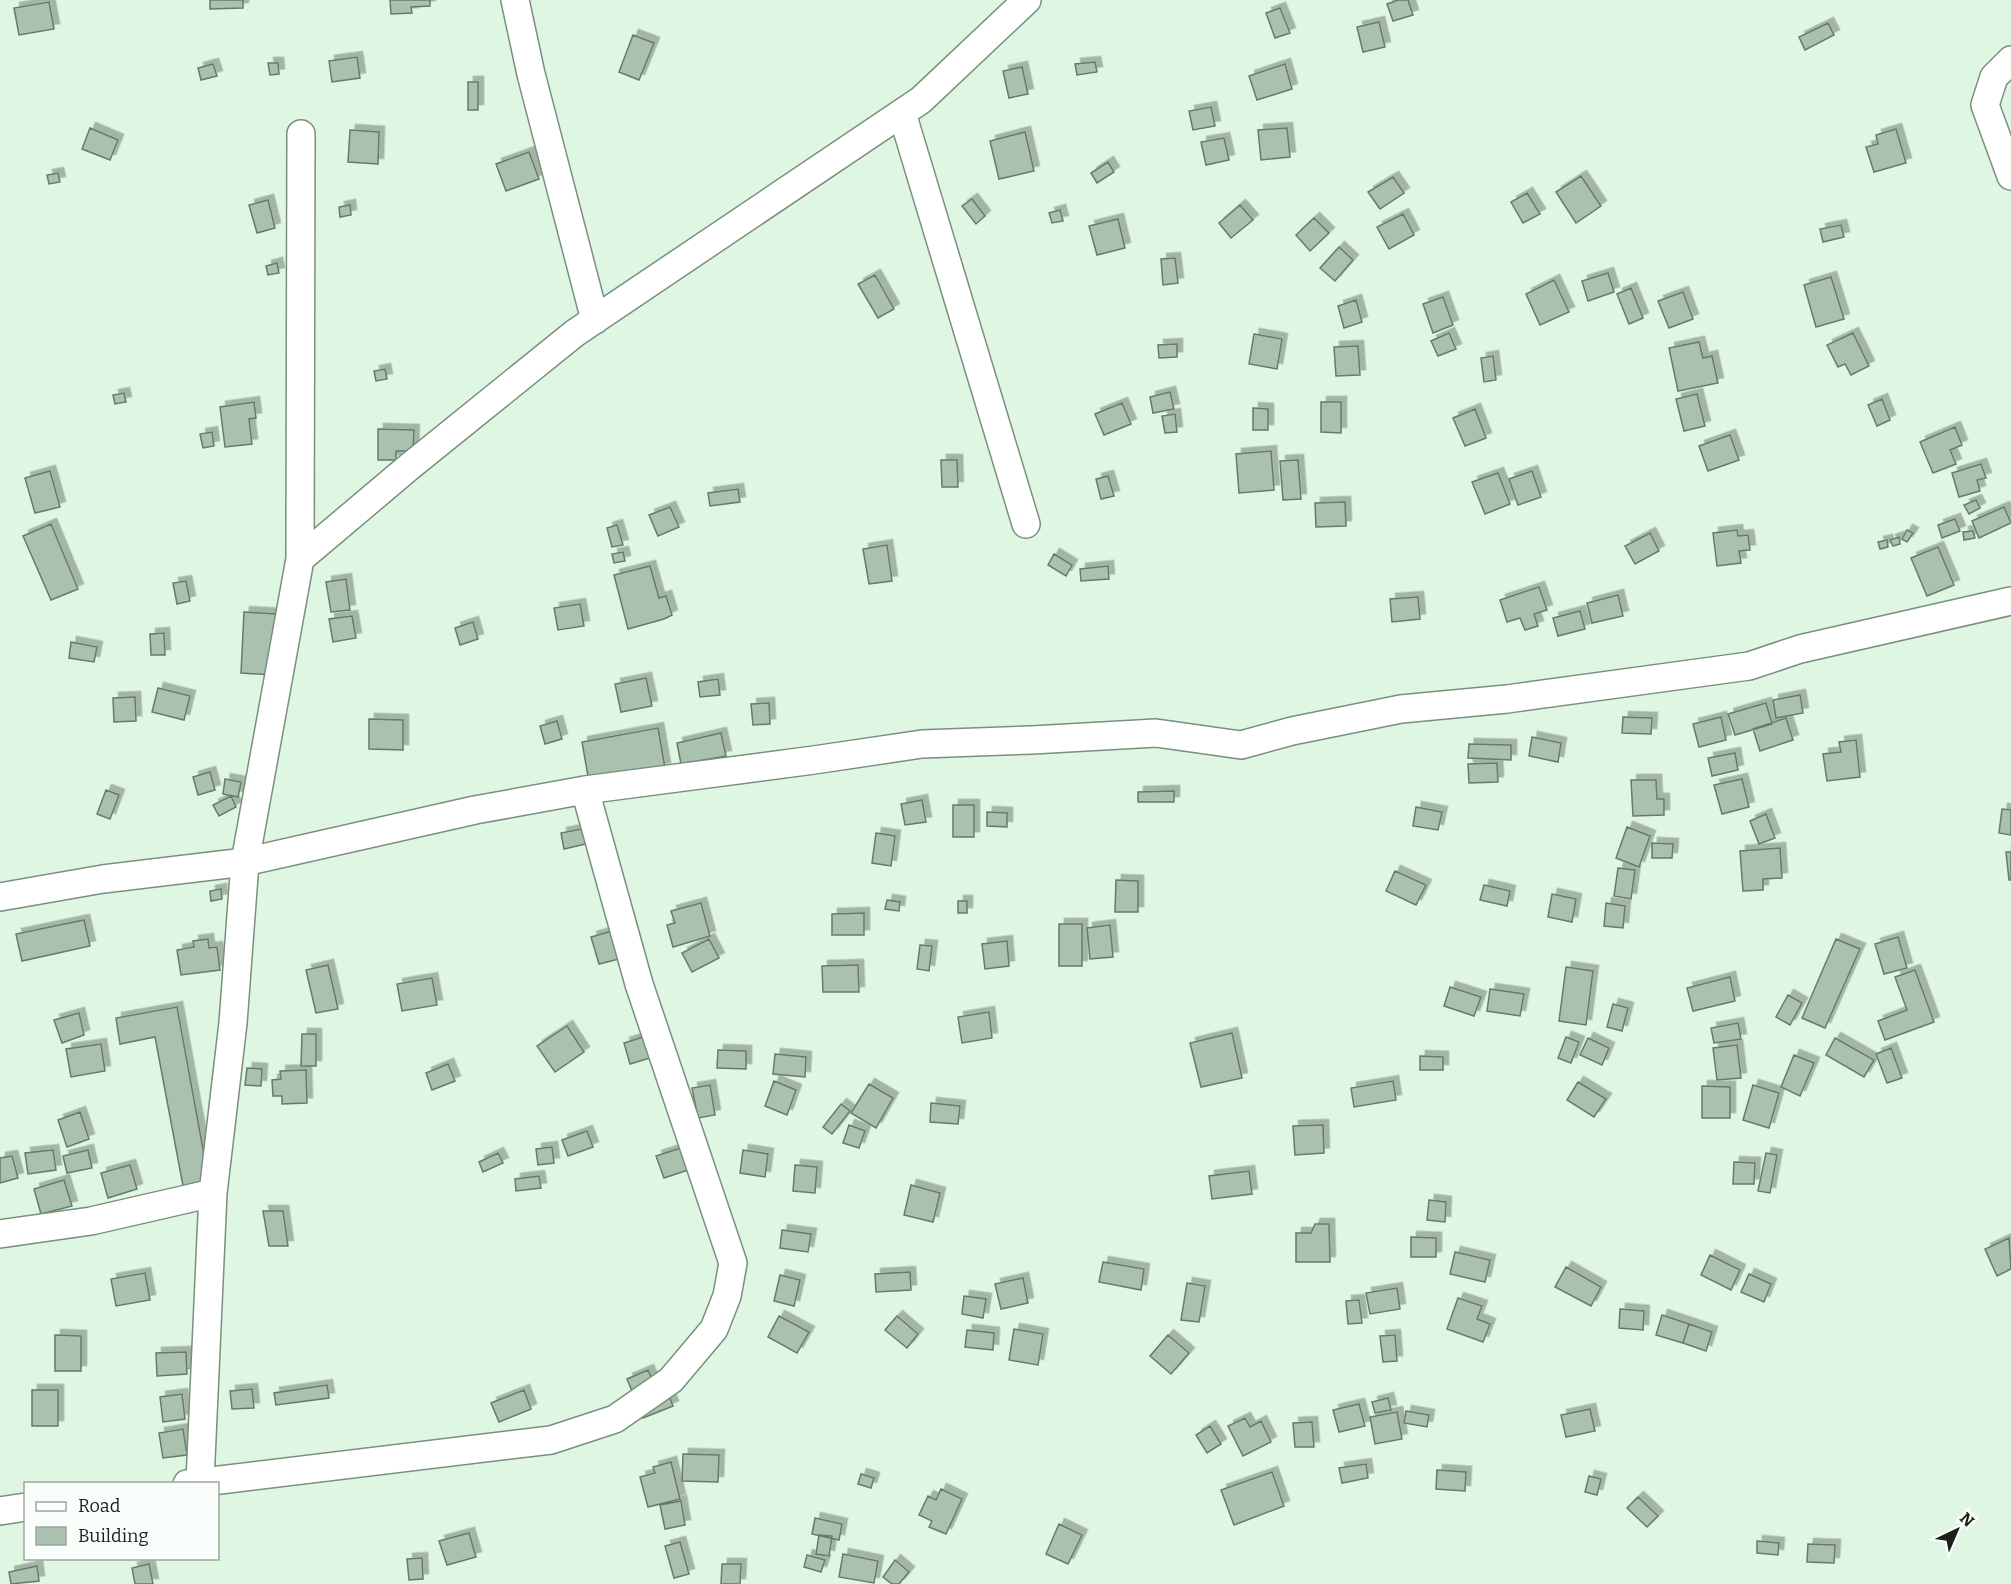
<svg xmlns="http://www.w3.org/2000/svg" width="2011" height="1584" font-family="Bitter,serif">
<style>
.building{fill:#abc1af;stroke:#667b6a;stroke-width:1.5;filter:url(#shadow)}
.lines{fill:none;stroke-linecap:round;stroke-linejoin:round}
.street-casing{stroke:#7a8f7e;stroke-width:30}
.street{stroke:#fff;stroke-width:27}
</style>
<defs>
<filter id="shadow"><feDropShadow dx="5.5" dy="-5.5" stdDeviation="0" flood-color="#0004"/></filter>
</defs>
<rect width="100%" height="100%" fill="#dff6e3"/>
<path class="building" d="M210,0H243V8L210,9Z
M390,0H430V6L411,7L412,13L391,14Z
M1398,0H1408L1413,15L1393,21L1387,4Z
M49,2L54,29L19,35L14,8Z
M1280,8L1290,33L1275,38L1266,13Z
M1379,22L1385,47L1363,52L1357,27Z
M1828,23L1834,35L1805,50L1799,37Z
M633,35L654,43L639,80L619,72Z
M357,57L360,78L332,82L329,61Z
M1095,62L1097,72L1077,75L1075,64Z
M268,63H278L279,74L270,75Z
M213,64L217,76L201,80L198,68Z
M1285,64L1292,89L1257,100L1249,76Z
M1022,67L1028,94L1009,98L1003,71Z
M468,82H478V110H468Z
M1211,107L1215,126L1193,130L1189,111Z
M90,128L118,140L110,160L82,149Z
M1287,128L1290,157L1261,160L1258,130Z
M1896,129L1906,163L1874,172L1866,147L1878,144L1876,135Z
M350,130L379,132L378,164L348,162Z
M1025,132L1034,171L999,179L990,141Z
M1224,138L1229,160L1206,165L1201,142Z
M529,152L539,179L506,191L496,164Z
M1108,162L1114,172L1097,183L1091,173Z
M58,173L60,182L49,184L47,175Z
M1581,176L1601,206L1576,223L1556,192Z
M1393,177L1404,193L1380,209L1368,192Z
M1527,193L1540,214L1523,223L1511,202Z
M972,199L985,216L976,224L962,206Z
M268,200L275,228L257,233L249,205Z
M350,205L351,215L340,217L339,207Z
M1240,205L1253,220L1231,238L1219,223Z
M1060,210L1063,221L1052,223L1049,213Z
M1403,214L1414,235L1389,249L1377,227Z
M1314,218L1329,233L1310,251L1296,235Z
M1118,219L1125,248L1097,255L1089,226Z
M1841,225L1844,237L1823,242L1820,229Z
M1339,247L1353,260L1335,281L1320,268Z
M1175,258L1178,283L1163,285L1161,259Z
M277,263L279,273L268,275L266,266Z
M1608,273L1614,292L1588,301L1582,281Z
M875,275L894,309L878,318L858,284Z
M1831,277L1844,319L1816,327L1804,285Z
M1554,280L1569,312L1540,325L1526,294Z
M1631,288L1643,318L1629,324L1617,294Z
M1683,292L1693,319L1669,328L1658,301Z
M1443,297L1453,325L1433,333L1423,304Z
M1356,300L1362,322L1344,328L1338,306Z
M1449,333L1456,349L1438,356L1431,341Z
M1853,333L1869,366L1851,375L1845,364L1838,367L1827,345Z
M1254,334L1282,339L1277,369L1249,364Z
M1699,342L1703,358L1712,356L1718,383L1678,391L1669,348Z
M1177,344V357L1159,358L1158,345Z
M1358,346L1360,375L1336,376L1334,347Z
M1493,356L1496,380L1484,382L1481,358Z
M385,369L387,379L376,381L374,371Z
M1170,392L1174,409L1153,413L1150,397Z
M124,393L126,402L115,404L113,395Z
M1697,394L1705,426L1684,431L1676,399Z
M1882,399L1890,420L1877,426L1868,405Z
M254,402L256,418L249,419L252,444L225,447L220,407Z
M1321,402H1341V433L1321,432Z
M1122,403L1131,424L1104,435L1095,414Z
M1253,408L1268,409V430H1253Z
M1475,409L1486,438L1465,446L1453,418Z
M1175,414L1177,432L1165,433L1162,416Z
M1955,427L1962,445L1950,450L1956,464L1933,473L1920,442Z
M378,429L414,430L413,451H396V460H378Z
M212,432L214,446L203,448L200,434Z
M1730,435L1739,460L1708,471L1699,446Z
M1271,451L1274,490L1239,493L1236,454Z
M941,460H957L958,487H942Z
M1298,460L1301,499L1283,500L1280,461Z
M1981,464L1986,478L1977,480L1980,491L1959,497L1952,473Z
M50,471L60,507L35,513L25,478Z
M1532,471L1541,497L1518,505L1509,479Z
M1498,473L1510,504L1485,514L1472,482Z
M1108,476L1114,496L1101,499L1096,479Z
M738,489L740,502L710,506L708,493Z
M1976,500L1980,508L1969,514L1964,505Z
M1345,502L1346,526L1316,527L1315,503Z
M670,507L679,527L658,536L649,515Z
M2004,507L2011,523L1979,538L1972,521Z
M1955,519L1960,531L1942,538L1938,525Z
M51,524L78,589L51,600L23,536Z
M617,525L623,545L612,547L607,528Z
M1737,530L1738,536L1748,535L1750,550L1739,551L1741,563L1717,566L1713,533Z
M1907,530L1913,533L1907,542L1902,539Z
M1973,531L1975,538L1964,540L1963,532Z
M1650,533L1659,551L1635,564L1625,546Z
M1899,537L1900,544L1893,546L1890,540Z
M1887,540L1888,547L1880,549L1878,542Z
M887,545L892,581L869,584L863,549Z
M1938,547L1954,585L1927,596L1911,558Z
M623,552L625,561L614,563L612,554Z
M1054,554L1072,565L1066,576L1048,565Z
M650,566L659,598L666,596L672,615L664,619L628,629L614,575Z
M1108,566L1109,579L1081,581L1080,569Z
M346,579L350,610L331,612L326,582Z
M186,581L190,601L177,604L173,583Z
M1539,587L1547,610L1534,614L1538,626L1525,630L1520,618L1507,622L1500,600Z
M1618,595L1623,616L1592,623L1587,603Z
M1418,597L1420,619L1392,622L1390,599Z
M580,604L584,626L558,630L554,608Z
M1580,611L1585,629L1558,636L1553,618Z
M244,612L278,614L274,675L241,673Z
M352,616L356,638L333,642L329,619Z
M473,622L478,639L460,645L455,628Z
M164,633L165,655H151L150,634Z
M71,642L97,647L94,662L69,658Z
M646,678L652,706L621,712L615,684Z
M718,679L720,695L700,697L698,682Z
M158,688L190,696L184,720L152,712Z
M1800,695L1803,713L1776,718L1773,700Z
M135,697L136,721L114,722L113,698Z
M769,703L770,724L753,725L751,704Z
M1766,703L1772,724L1735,735L1728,714Z
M1623,717L1652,718L1651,734L1622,733Z
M1721,717L1726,740L1699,747L1693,724Z
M1786,718L1793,740L1760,751L1753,729Z
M369,719L403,720V750L369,749Z
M557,721L562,739L545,744L540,726Z
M658,728L665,768L589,782L582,742Z
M721,733L726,756L681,764L677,743Z
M1532,737L1561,743L1558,762L1529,756Z
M1856,740L1860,777L1827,781L1823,754L1841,752L1839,742Z
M1469,744L1511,745V760L1468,758Z
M1735,753L1738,770L1712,776L1708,758Z
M1497,763L1498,782L1469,783L1468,764Z
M210,772L215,790L198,795L193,777Z
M225,779L241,782L238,797L223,794Z
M1742,779L1749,807L1722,814L1714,785Z
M1631,780H1656L1657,799H1664V815L1633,816Z
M106,790L119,795L110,819L97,814Z
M1174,791V802H1138V792Z
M231,796L236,807L219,816L213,805Z
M922,800L926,822L905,825L901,804Z
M953,805H974V837H953Z
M1416,807L1442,812L1438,830L1413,826Z
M2002,809L2011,810V835L1999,833Z
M987,812L1007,813V827L987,826Z
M1766,814L1775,838L1759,844L1750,821Z
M1627,827L1650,836L1639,867L1616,858Z
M586,828L590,843L564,849L561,833Z
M876,833L895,836L891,866L872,863Z
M1652,843L1673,844L1672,858H1652Z
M1780,848L1782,878L1763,879V890L1743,891L1740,851Z
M2006,852H2011V880H2009Z
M1618,868L1635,870L1631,899L1614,896Z
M1395,871L1426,885L1416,905L1386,891Z
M1116,880L1138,881V912H1115Z
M1484,885L1510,891L1507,906L1480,900Z
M221,889L222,899L211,901L210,891Z
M1552,894L1576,899L1572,922L1548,917Z
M887,900L900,902L899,911L885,909Z
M958,901H967V913H958Z
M701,903L710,936L673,947L667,925L675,923L671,911Z
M1606,903L1625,906L1623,928L1604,926Z
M864,913V935H832V914Z
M84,920L90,946L22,961L16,934Z
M1059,924H1082V966H1059Z
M1110,925L1113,957L1090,959L1087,928Z
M612,931L619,959L599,964L591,937Z
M1898,937L1907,968L1884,974L1875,944Z
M208,939L209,948L217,947L220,970L181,975L177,950L194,947L193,941Z
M709,939L719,958L692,972L682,953Z
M1836,939L1860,949L1825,1028L1802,1018Z
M1007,941L1009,966L985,969L982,944Z
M920,945L932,946L929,971L917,969Z
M328,965L338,1009L316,1013L306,970Z
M858,965L859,992H823L822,966Z
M1566,967L1593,971L1586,1025L1559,1021Z
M1915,970L1934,1022L1885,1040L1878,1021L1907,1010L1895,977Z
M1730,977L1735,1001L1693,1011L1687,988Z
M432,978L437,1005L402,1011L397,984Z
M1450,987L1481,997L1474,1016L1444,1006Z
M1490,989L1524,994L1520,1016L1487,1011Z
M1788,995L1802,1003L1790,1025L1776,1017Z
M1613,1004L1628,1008L1622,1031L1607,1027Z
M177,1007L209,1182L183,1186L155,1037L120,1044L116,1018Z
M989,1012L992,1038L962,1043L958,1017Z
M79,1013L84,1035L62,1043L54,1020Z
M1738,1023L1741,1039L1714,1043L1711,1028Z
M567,1026L584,1052L555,1072L537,1046Z
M1232,1033L1242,1078L1201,1087L1190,1043Z
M302,1034H316V1066H301Z
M643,1037L650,1058L630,1064L624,1043Z
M1566,1037L1579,1042L1571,1063L1558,1058Z
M1588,1038L1609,1048L1602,1065L1580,1055Z
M1835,1038L1874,1060L1864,1077L1826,1055Z
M101,1044L105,1071L71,1077L66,1049Z
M1737,1045L1741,1078L1717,1080L1713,1048Z
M1891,1048L1902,1078L1887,1083L1876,1054Z
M718,1050L746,1051V1069L717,1068Z
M775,1054L806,1057L805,1077L773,1074Z
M1794,1055L1814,1063L1800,1096L1781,1087Z
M1420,1056L1443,1057V1070H1420Z
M448,1064L455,1081L432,1090L426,1073Z
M247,1068L262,1069L261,1086L245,1085Z
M306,1070L307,1103L282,1104V1096H273L272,1080L281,1079L280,1071Z
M774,1081L796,1090L787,1115L765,1106Z
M1393,1081L1396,1100L1354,1107L1351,1088Z
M1578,1082L1606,1099L1594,1117L1567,1100Z
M869,1084L893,1098L876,1128L851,1113Z
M710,1085L715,1115L698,1118L692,1088Z
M1753,1085L1779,1093L1769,1128L1743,1120Z
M1702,1086L1730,1087V1118H1702Z
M931,1103L960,1106L958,1124L930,1122Z
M841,1104L850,1111L832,1134L823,1127Z
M80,1112L89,1139L67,1147L58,1120Z
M849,1125L865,1131L859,1148L843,1143Z
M1323,1125L1324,1153L1295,1155L1293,1126Z
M587,1131L593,1147L568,1156L562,1140Z
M552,1147L554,1163L538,1165L536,1149Z
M684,1147L691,1169L664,1178L656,1156Z
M53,1150L56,1170L28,1174L25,1153Z
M88,1150L92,1168L67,1173L63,1156Z
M743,1150L768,1154L765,1177L740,1173Z
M498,1153L503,1163L483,1172L479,1162Z
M1766,1153L1777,1155L1770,1193L1758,1191Z
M12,1156L18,1178L0,1183V1158Z
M1734,1162L1755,1163L1754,1184H1733Z
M130,1165L137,1189L108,1198L101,1173Z
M795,1165L817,1167L815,1193L793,1191Z
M1249,1171L1252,1194L1212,1199L1209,1176Z
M539,1176L541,1188L516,1191L515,1179Z
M64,1180L72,1206L41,1214L34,1189Z
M911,1185L940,1193L933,1222L904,1215Z
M1429,1200L1446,1202L1445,1222L1427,1220Z
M263,1211H283L288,1246H269Z
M1315,1224H1329L1330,1262H1296V1233H1311Z
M782,1230L811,1234L808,1252L780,1248Z
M1411,1237L1436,1238V1257H1411Z
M2009,1238L2011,1269L1997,1276L1985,1249Z
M1455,1252L1490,1260L1485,1282L1450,1274Z
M1710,1255L1740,1270L1731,1290L1701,1275Z
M1103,1262L1144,1269L1141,1290L1099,1282Z
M1566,1267L1601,1287L1591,1306L1555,1287Z
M910,1272L911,1290L876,1292L875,1274Z
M145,1273L150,1300L116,1306L111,1279Z
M1749,1274L1771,1284L1764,1302L1741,1292Z
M780,1275L800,1280L794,1306L774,1301Z
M1023,1278L1028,1303L1001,1309L995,1284Z
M1187,1283L1205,1286L1199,1322L1181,1320Z
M1397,1288L1400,1309L1370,1314L1366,1293Z
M964,1296L986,1299L983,1318L962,1314Z
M1458,1298L1482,1306L1477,1319L1490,1324L1483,1342L1447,1329Z
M1359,1300L1362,1323L1348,1324L1346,1301Z
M1620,1309L1644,1311L1643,1330L1619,1328Z
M1662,1315L1689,1324L1683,1343L1656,1335Z
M779,1316L809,1332L797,1353L768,1337Z
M897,1316L918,1334L907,1348L885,1330Z
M1689,1324L1712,1332L1706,1351L1683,1343Z
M1014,1329L1043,1334L1038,1365L1009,1360Z
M967,1330L994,1333L993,1350L965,1347Z
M55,1335L81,1336V1371H55Z
M1168,1335L1189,1353L1171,1374L1150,1356Z
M1395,1335L1397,1361L1383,1362L1380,1336Z
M186,1352L187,1374L157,1376L156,1353Z
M648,1370L655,1386L666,1388L673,1406L643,1418L627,1379Z
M327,1385L329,1398L276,1405L274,1393Z
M252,1389L254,1408L232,1409L230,1391Z
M32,1390H58V1426H32Z
M524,1390L531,1409L499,1422L491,1403Z
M182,1394L185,1419L163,1422L160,1397Z
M1388,1398L1391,1410L1375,1413L1372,1402Z
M1359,1404L1365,1426L1339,1432L1333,1410Z
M1590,1409L1595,1431L1566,1437L1561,1415Z
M1406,1411L1429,1415L1427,1427L1404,1423Z
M1397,1412L1402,1439L1375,1444L1370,1417Z
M1245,1418L1250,1427L1261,1421L1271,1442L1243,1456L1228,1426Z
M1312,1422L1314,1447H1295L1293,1423Z
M1210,1426L1221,1444L1207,1453L1196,1435Z
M183,1429L187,1455L163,1458L159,1433Z
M683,1454L719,1455L718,1482L682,1481Z
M671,1462L680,1499L648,1507L640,1477L655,1473L653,1467Z
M1366,1464L1368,1478L1342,1483L1339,1468Z
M1437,1470L1466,1472L1465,1491L1436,1489Z
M1272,1472L1284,1506L1234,1525L1221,1490Z
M861,1474L874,1478L871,1488L858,1484Z
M1589,1476L1601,1479L1597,1495L1585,1492Z
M941,1489L962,1499L946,1534L929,1527L932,1521L919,1515L928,1496L936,1500Z
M1638,1497L1658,1516L1647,1527L1627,1508Z
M681,1501L685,1525L665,1529L660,1505Z
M815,1518L842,1524L839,1540L812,1534Z
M1059,1524L1082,1535L1068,1564L1046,1554Z
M469,1533L476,1557L447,1565L439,1541Z
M819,1535L832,1536L829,1556L816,1554Z
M1757,1541L1779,1543L1778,1555L1757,1553Z
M680,1542L689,1574L674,1578L665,1546Z
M1808,1544L1835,1545L1834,1563L1807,1562Z
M843,1554L878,1561L874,1583L839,1577Z
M807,1555L825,1560L821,1572L804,1567Z
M422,1558L423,1579L409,1580L407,1559Z
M895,1560L909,1572L899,1584H892L883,1577Z
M149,1564L153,1584H135L132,1568Z
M722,1564H741L740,1584H721Z
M37,1566L39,1581L11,1584L9,1572Z"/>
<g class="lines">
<g class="street-casing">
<path id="street" d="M515,0L531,74L595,320
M2011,60L1994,77L1985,105L2011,176
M902,113L1026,524
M300,559L301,134
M0,897L103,879L245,862L475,810L585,790L814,760L922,744L1032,740L1156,733L1241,745L1292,731L1401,709L1507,699L1749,666L1800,649L2011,601
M0,1234L91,1221L213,1193L233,1023L245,862L300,559L409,467L575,333L921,100L1027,0
M200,1482L213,1193
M187,1484L551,1440L615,1419L671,1380L714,1329L727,1296L733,1263L639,984L585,790
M0,1511L26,1507"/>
</g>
<use href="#street" class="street"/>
</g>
<rect x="24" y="1482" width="195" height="78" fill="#f9fefa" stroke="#9fa6a0" stroke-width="1.5"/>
<rect x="36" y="1502" width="30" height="9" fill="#ffffff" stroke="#9fa6a0" stroke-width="1.5"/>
<text x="78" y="1512" font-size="18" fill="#18211a">Road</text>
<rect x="36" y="1527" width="30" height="18" fill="#abc1af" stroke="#9fa6a0" stroke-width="1.5"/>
<text x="78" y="1542" font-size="18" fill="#18211a">Building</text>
<g transform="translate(1957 1530) rotate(44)" stroke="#f9fefa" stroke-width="4.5" paint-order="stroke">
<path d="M0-4.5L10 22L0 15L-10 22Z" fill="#18211a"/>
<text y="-9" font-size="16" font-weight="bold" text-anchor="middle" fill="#18211a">N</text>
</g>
</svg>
